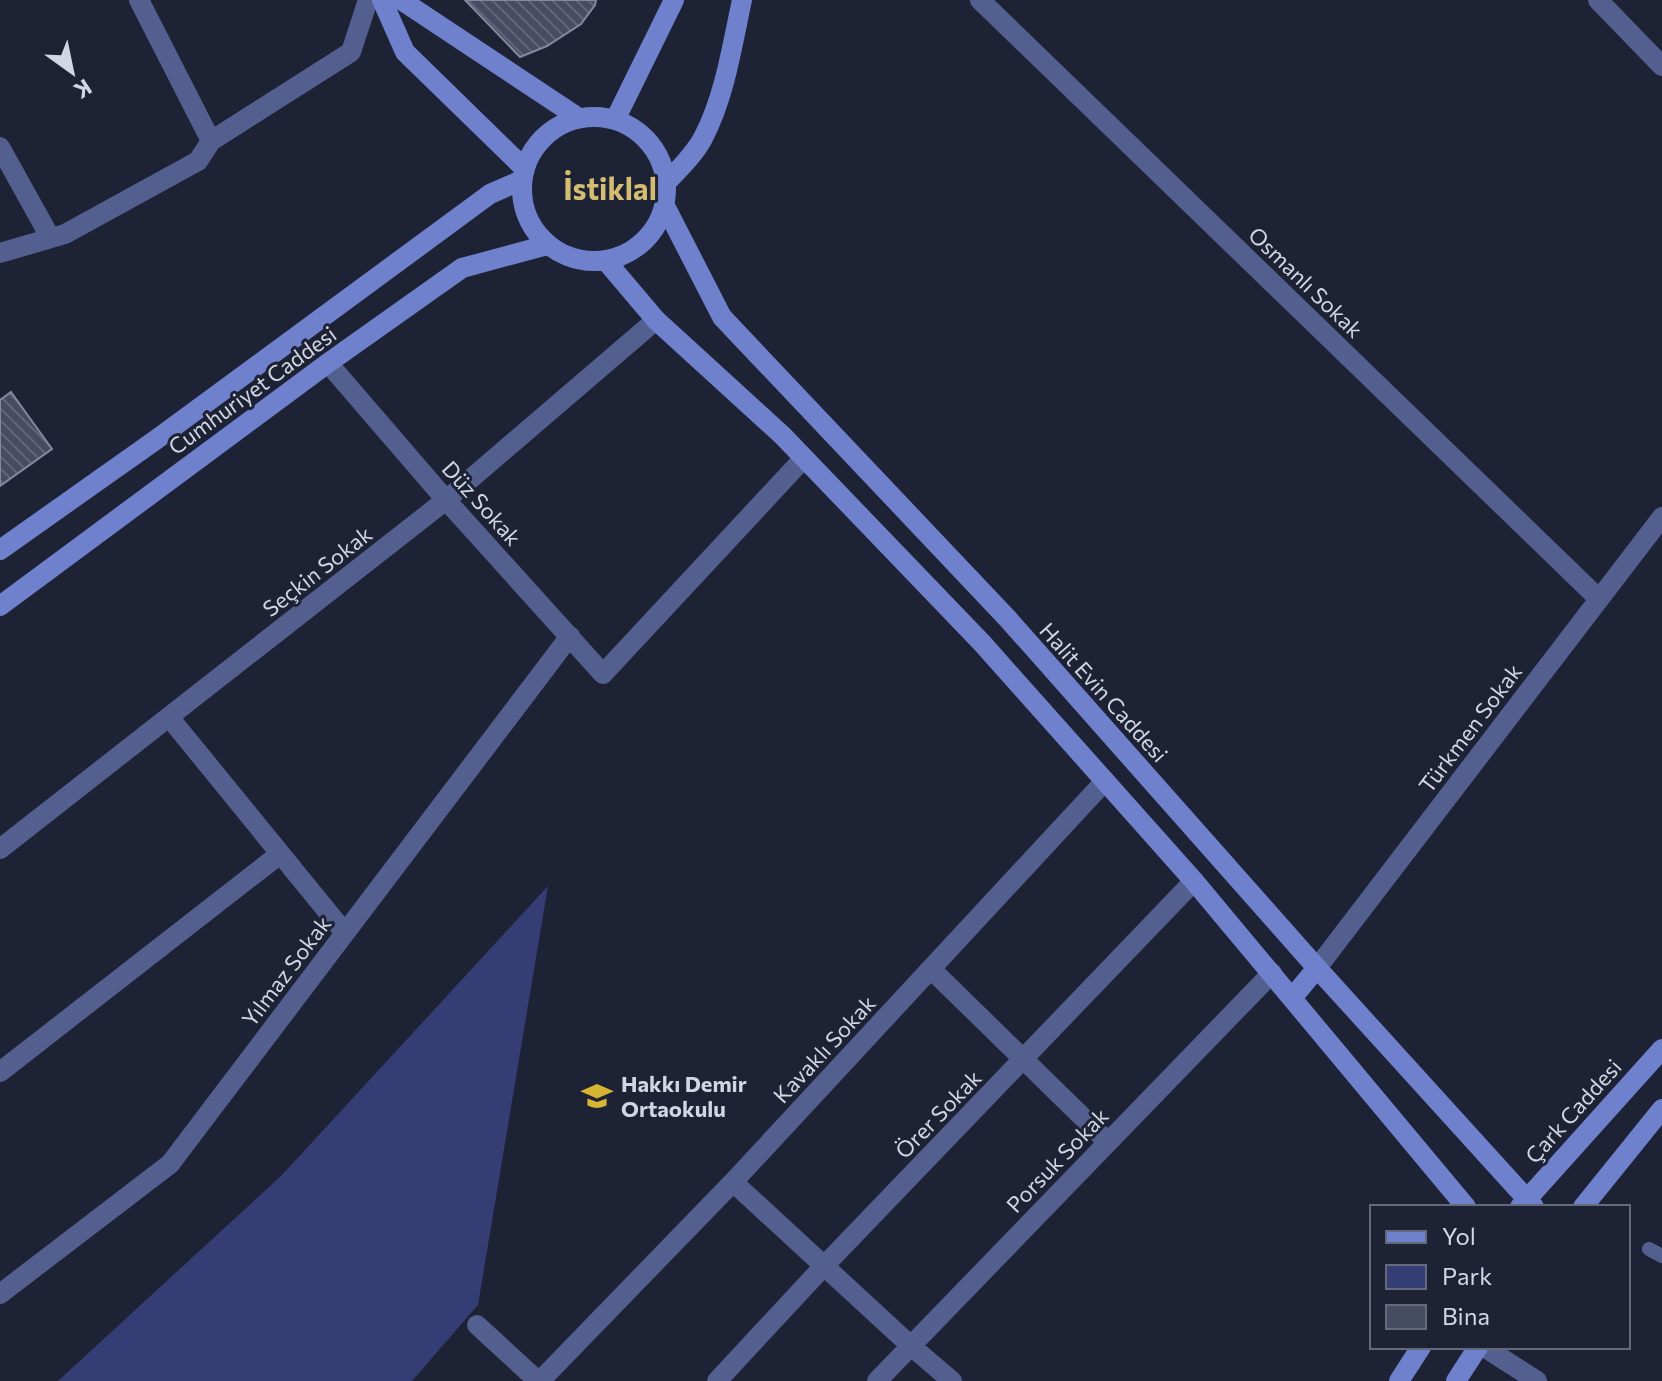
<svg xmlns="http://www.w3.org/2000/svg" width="1662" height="1381" font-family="Commissioner,sans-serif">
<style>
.green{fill:#343e74}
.building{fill:url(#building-back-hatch);stroke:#8289a1;stroke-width:2}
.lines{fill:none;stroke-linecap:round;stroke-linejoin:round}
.service{stroke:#535f8f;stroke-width:14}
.minor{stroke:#535f8f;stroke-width:20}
.secondary{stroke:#6f80cd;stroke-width:20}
.labels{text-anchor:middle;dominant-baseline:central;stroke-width:6;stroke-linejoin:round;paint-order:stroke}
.street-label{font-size:22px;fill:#d2d6e3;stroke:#1d2235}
.poi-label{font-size:22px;font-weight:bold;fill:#d2d6e3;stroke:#1d2235;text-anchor:start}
.district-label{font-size:30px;font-weight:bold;fill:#d4bd70;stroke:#1d2235}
</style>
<defs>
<pattern id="building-back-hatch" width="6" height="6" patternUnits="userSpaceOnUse" patternTransform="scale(2)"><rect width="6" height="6" fill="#464c62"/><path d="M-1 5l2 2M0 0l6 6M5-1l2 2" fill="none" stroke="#606578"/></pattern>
</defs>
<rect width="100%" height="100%" fill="#1d2235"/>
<path class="green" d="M548,886L478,1305L412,1381H58L282,1175Z"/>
<path class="building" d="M465,0H596L595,5L581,24L547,46L520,57Z
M11,392L52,449L0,486V400Z"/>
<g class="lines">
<path class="service" d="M1649,1249L1662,1256"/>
<path class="minor" d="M139,0L211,141
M980,0L1599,599
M1598,0L1662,66
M0,147L50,237
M0,253L65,234L198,161L211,141L351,52L368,0
M328,363L446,500L603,674L804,458
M169,717L345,933
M0,849L446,500L656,320
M1317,968L1662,517
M931,969L1108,1142
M0,1072L280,854
M733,1182L911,1346L952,1381
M0,1294L170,1164L570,636
M477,1325L538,1381
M1484,1347L1537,1381
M540,1381L733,1182L1105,781
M717,1381L824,1266L1194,881
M877,1381L1272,973"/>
<path class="secondary" d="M382,0L405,52L525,169
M401,0L579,118
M522 189a72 72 0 1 1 144 0a72 72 0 1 1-144 0Z
M615,120L674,0
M667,182C680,168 694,155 703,138C725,96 732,46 742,0
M665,206L722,317L1008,619L1317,968L1534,1207
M606,261L656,320L783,436L982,643L1194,881L1466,1207
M0,550L157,439L490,194L522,180
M0,606L328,363L462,268L547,245
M1292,998L1317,968
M1520,1207L1662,1049
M1583,1207L1662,1109
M1399,1381L1421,1347
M1456,1381L1478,1347"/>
</g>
<defs>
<g id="school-bare" transform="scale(2.4)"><path d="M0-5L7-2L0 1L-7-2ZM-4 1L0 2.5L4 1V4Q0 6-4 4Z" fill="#d7b434" stroke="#1d2235" stroke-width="2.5" paint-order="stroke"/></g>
</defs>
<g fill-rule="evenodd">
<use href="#school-bare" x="597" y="1096"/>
</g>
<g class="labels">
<g class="street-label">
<text transform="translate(1306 282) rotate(44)">Osmanlı Sokak</text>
<text transform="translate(252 390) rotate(-36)">Cumhuriyet Caddesi</text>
<text transform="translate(482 503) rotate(48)">Düz Sokak</text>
<text transform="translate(317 571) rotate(-38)">Seçkin Sokak</text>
<text transform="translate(1104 692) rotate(48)">Halit Evin Caddesi</text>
<text transform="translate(1470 728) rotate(-53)">Türkmen Sokak</text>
<text transform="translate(286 971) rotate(-53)">Yılmaz Sokak</text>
<text transform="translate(824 1049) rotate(-47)">Kavaklı Sokak</text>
<text transform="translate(1573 1111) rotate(-48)">Çark Caddesi</text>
<text transform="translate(938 1114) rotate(-46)">Örer Sokak</text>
<text transform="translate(1057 1160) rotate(-46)">Porsuk Sokak</text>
</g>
<g class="poi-label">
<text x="621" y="1083">Hakkı Demir<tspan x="621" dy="25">Ortaokulu</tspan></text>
</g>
<g class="district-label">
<text x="610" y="187">İstiklal</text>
</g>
</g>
<rect x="1370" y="1205" width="260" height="144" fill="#1d2235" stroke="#656a7b" stroke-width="2"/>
<rect x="1386" y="1231" width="40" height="12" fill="#6f80cd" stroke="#656a7b" stroke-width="2"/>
<text x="1442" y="1245" font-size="24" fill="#d2d6e3">Yol</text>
<rect x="1386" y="1265" width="40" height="24" fill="#343e74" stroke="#656a7b" stroke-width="2"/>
<text x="1442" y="1285" font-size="24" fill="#d2d6e3">Park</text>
<rect x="1386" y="1305" width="40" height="24" fill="#464c62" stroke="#656a7b" stroke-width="2"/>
<text x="1442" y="1325" font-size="24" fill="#d2d6e3">Bina</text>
<g transform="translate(72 72) rotate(147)" stroke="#1d2235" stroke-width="6" paint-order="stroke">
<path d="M0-6L14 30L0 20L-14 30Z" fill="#d2d6e3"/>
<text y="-12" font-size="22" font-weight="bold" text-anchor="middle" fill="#d2d6e3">K</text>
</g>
</svg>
